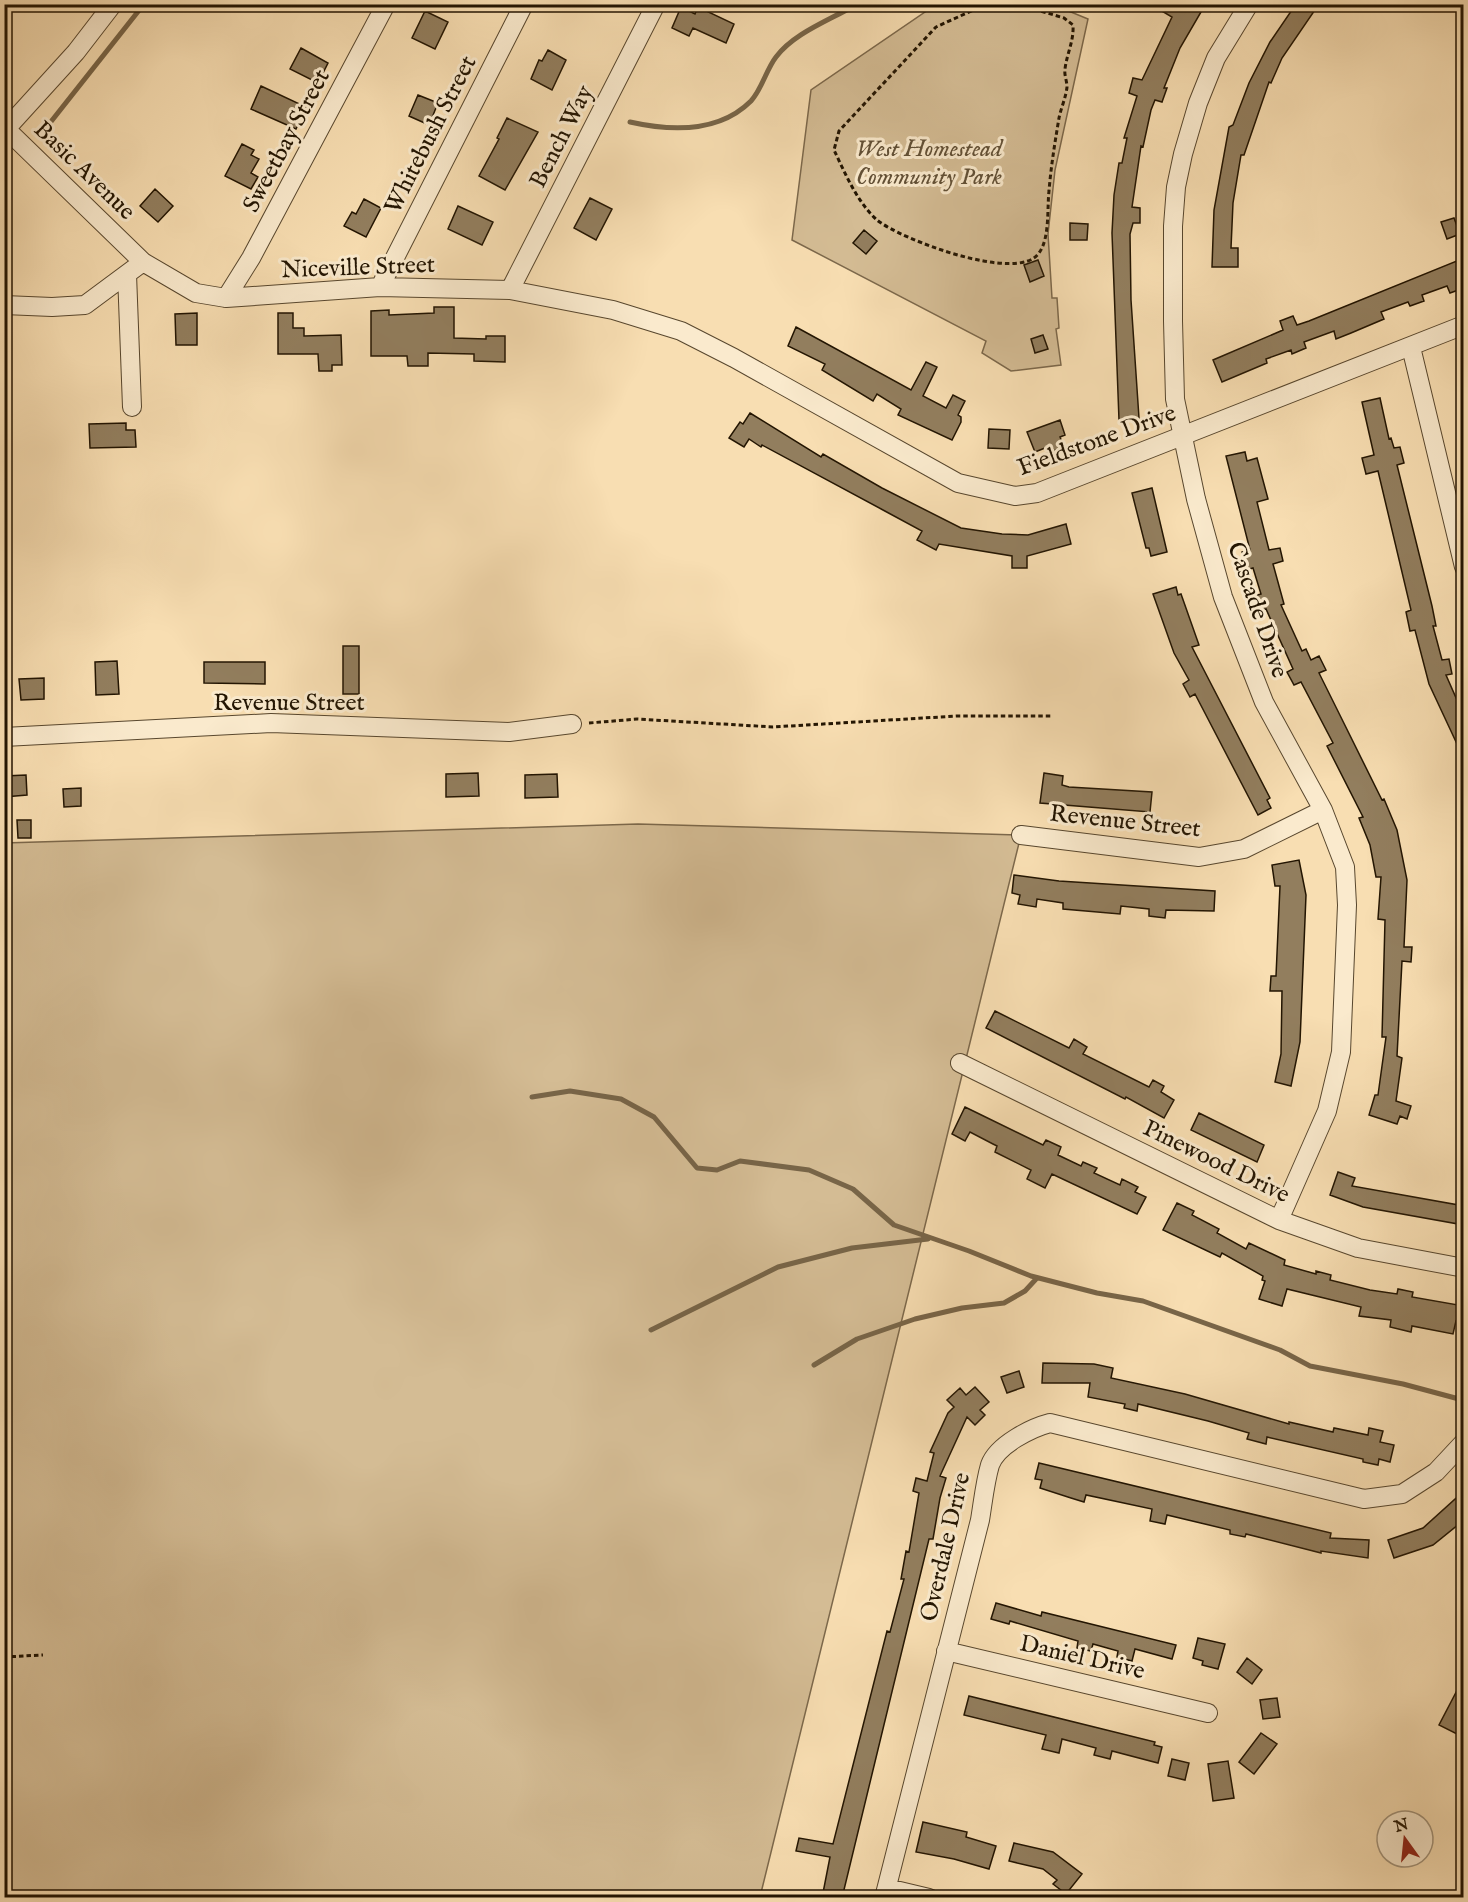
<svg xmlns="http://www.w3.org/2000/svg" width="1468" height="1902" font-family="'IM FELL English',serif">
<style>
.green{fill:#d4bc94;stroke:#7c684b;stroke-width:1.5}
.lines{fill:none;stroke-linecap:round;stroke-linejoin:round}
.stream{stroke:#786548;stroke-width:5}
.building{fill:#927e5e;stroke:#231502;stroke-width:1.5}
.minor-casing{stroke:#58472e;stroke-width:20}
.path{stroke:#231502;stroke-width:3;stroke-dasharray:4.5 3;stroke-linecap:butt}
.minor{stroke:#faeacd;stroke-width:18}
.labels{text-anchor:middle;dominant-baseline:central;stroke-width:6;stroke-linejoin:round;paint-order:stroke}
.street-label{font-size:24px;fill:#231502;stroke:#faeacd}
.park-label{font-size:24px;font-style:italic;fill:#614f35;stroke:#faeacd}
</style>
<rect width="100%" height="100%" fill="#f8deb2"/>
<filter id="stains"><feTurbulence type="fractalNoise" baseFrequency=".00333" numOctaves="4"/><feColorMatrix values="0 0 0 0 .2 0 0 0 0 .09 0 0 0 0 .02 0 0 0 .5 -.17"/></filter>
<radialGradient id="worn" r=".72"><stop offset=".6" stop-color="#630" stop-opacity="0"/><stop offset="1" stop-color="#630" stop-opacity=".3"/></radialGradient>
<path class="green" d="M940,5H1054L1088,19L1055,170L1048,234L1052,298H1057L1059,328L1056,329L1061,365L1011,371L982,353L986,341L792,240L811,90L931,8Z
M638,824L1021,835L760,1897H5L4,843Z"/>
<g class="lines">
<path class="stream" d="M630,122C670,131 719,133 751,101C762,89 766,70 776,57C795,32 831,20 857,4
M42,133L144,4
M532,1097L570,1091L621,1099L654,1117L697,1168L717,1170L740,1161L809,1170L853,1189L894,1225L969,1251L1031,1276L1097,1293L1143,1301L1280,1350L1310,1366L1403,1384L1459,1399
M651,1330L778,1267L852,1248L928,1239
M814,1365L857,1339L915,1319L962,1308L1004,1303L1025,1291L1037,1278"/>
</g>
<path class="building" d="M1150,4H1187L1201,12L1180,48L1164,88H1167L1162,102L1155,100L1151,110L1143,147L1141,146L1132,207L1140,208V223H1133L1130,234L1131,300L1139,418L1119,420L1112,233L1114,195L1119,163H1122L1127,138H1124L1137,96L1129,93L1133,78L1142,80L1172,17Z
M1296,4H1319L1282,58L1271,83L1269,82L1244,155H1241L1233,203L1231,248H1238V267H1212L1214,210L1229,127L1233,125L1249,83L1270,42Z
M681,7L695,14L698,7L734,24L726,43L693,28L689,36L672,28Z
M425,11L448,22L435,49L412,38Z
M301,48L328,63L318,83L290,69Z
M548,50L566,60L552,90L531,79L539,60L542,61Z
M261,86L306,107L296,129L251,109Z
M418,95L438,103L429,125L409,116Z
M507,118L538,132L505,190L479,176L499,139L497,138Z
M242,144L254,150L251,155L259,159L251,173L258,177L251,189L225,176Z
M155,189L173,206L158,222L140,206Z
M590,198L612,209L596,240L574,228Z
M364,199L381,208L366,237L344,226L352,212L356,214Z
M458,206L493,222L482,245L448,229Z
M1454,218L1460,234L1447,239L1441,222Z
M1070,223L1088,224L1087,240H1070Z
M864,230L877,241L866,254L853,243Z
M1464,258V288L1450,293L1447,286L1422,295L1424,301L1410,306L1408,302L1381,312L1384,319L1351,333L1336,339L1334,331L1304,342L1306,348L1292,354L1291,350L1266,359L1267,363L1222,382L1213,360L1283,330L1280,321L1293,316L1297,325L1309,321Z
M1038,260L1044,276L1030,282L1024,265Z
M434,307H454V338L486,339V336H505V362L474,361V354L428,353V366H408L407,356H371V311L389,310V315L434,313Z
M197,313V345H176L175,314Z
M278,313H293V328H304V336L341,335L342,365H332V371H319L318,354H278Z
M796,327L911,390L926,362L937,367L923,396L946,408L953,395L965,401L958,415L961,417V422L952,440L898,415L901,409L877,394L873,401L822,370L825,364L788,346Z
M1043,335L1048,349L1035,353L1031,339Z
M1380,398L1389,439L1391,438L1394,448L1400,447L1404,463L1397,465L1432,606L1436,626H1433L1442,660L1449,659L1452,674L1446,675L1464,716V759L1429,684L1415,630L1410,631L1406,612L1411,610L1378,471L1366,474L1362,458L1374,455L1362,402Z
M750,413L821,457L823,454L882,488L961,528L1002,534L1028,535L1066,524L1071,544L1027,556V568H1012V556L939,544L936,550L917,540L922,531L883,510L762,445L761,447L749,439L744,447L729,438L740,422L743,424Z
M1060,420L1065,435L1060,437L1064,447L1048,453L1045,448L1035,452L1027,432Z
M126,423V430H135L136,447L90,448L89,424Z
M989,429L1010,430L1009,449L988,448Z
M1245,452L1247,461L1257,458L1268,499L1257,502L1269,550L1280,548L1283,561L1273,564L1284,604L1281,605L1302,651L1306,649L1311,660L1319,656L1326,670L1319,673L1382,800L1384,799L1397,830L1407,880L1404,947H1412L1411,962L1402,961L1397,1056L1402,1058L1396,1101L1411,1106L1407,1119L1400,1116L1397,1124L1369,1115L1375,1095H1378L1386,1037H1382L1385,920L1378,919L1381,877H1376L1370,845L1359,818L1363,817L1327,746L1333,743L1301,682L1294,685L1287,672L1293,669L1266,609L1259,611L1254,596L1261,594L1253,568L1246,570L1242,552L1250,550L1226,456Z
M1152,488L1167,552L1151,556L1149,548H1146L1132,493Z
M1176,587L1178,595L1181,594L1199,645L1192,647L1270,798L1267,800L1271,808L1258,815L1195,694L1190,697L1183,684L1189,680L1174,653L1153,594Z
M343,646H359V694H343Z
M117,661L119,694L96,695L95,662Z
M204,662H265V684L204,683Z
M44,678V699L21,700L19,679Z
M478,773L479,796L446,797V774Z
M1044,773L1063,776L1062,785L1069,787L1152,792L1150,812L1040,803Z
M557,774L558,797L525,798V775Z
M26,775L27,795L4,797V776Z
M81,788V806L64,807L63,789Z
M17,820H31V838H18Z
M1299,860L1306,895L1300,1042L1291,1086L1275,1082L1281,1054L1282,991H1270L1271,976H1276L1280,886H1275L1272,865Z
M1014,875L1059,881L1215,891L1214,911L1166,910L1165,918L1149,916V909L1121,906L1120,914L1063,909V903L1037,899L1036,907L1018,904L1020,895L1012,893Z
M995,1011L1069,1048L1074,1039L1087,1047L1083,1054L1149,1087L1153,1080L1164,1086L1161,1092L1174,1100L1164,1118L1126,1097L1125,1099L986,1028Z
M965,1107L1043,1145L1046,1140L1061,1147L1058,1155L1081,1166L1083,1162L1097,1168L1094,1173L1120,1185L1122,1179L1138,1187L1135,1192L1146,1197L1137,1214L1052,1174L1045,1188L1027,1179L1031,1170L995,1152L997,1146L993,1144L970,1132L965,1141L952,1134Z
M1199,1113L1264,1145L1257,1162L1191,1130Z
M1338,1172L1355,1178L1352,1186L1464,1206V1225L1363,1207L1330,1195Z
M1177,1203L1194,1211L1192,1215L1219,1229L1217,1233L1246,1249L1249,1243L1285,1260L1284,1265L1316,1274V1271L1331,1275L1330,1280L1370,1290L1397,1294L1398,1289L1413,1292L1412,1297L1464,1306L1461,1322L1456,1321L1453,1334L1412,1326L1411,1332L1390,1327L1391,1320L1359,1316L1361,1307L1287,1289L1282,1306L1259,1299L1265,1281L1262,1280L1263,1276L1222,1253L1220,1257L1163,1230Z
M1043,1363L1094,1364L1113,1368L1111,1378L1185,1394L1289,1424V1422L1333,1432L1334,1428L1368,1435L1369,1428L1383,1431L1380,1442L1394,1445L1390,1462L1379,1459L1378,1465L1363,1462V1459L1267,1437L1266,1444L1247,1439L1249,1433L1208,1421L1138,1404L1137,1411L1124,1408L1125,1404L1088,1397L1090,1383H1042Z
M1019,1371L1024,1387L1007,1393L1001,1377Z
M975,1387L989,1402L980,1410L985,1415L975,1425L967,1417L940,1476L946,1478L940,1498L933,1539H929L842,1898H822L830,1857L796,1851L799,1838L833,1844L887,1631L890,1632L904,1579H901L906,1551L909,1552L919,1493L913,1491L916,1478L927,1481L934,1453L930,1452L948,1413L954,1407L947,1400L960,1388L966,1395Z
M1039,1463L1331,1533L1330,1538L1369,1540L1368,1558L1321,1551V1553L1246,1534L1245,1537L1230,1534V1530L1167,1515L1165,1524L1150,1521L1152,1509L1086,1495L1084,1502L1071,1498L1040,1488L1042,1480L1035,1479Z
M1464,1491V1520L1433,1545L1394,1558L1388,1540L1423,1528Z
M996,1603L1041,1616L1042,1612L1176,1645L1172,1659L1135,1649L1132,1661L1117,1657L1118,1651L1093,1644L1091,1651L1077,1648L1078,1641L1010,1621L1009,1624L991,1619Z
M1198,1638L1225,1644L1218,1669L1202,1665L1203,1661L1193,1658Z
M1247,1658L1262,1670L1252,1684L1237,1672Z
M1464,1677V1721L1457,1734L1439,1725Z
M969,1696L1155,1742L1154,1745L1162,1747L1158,1763L1112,1751L1110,1759L1094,1755L1096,1748L1062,1739L1059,1753L1042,1749L1046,1735L964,1715Z
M1277,1698L1280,1717L1263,1719L1260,1700Z
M1261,1733L1277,1744L1254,1774L1239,1762Z
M1172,1759L1189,1763L1185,1780L1168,1776Z
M1228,1761L1234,1798L1213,1801L1208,1764Z
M923,1822L967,1832L966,1837L996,1846L989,1869L954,1859L916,1852Z
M1014,1843L1053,1852L1082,1874L1066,1894L1053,1884L1057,1880L1043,1869L1009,1861Z"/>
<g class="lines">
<g class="minor-casing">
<path id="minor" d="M1249,4L1216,58L1198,103L1183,154L1176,187L1173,226V321L1175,399L1196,499L1223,597L1264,702L1323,810L1345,867L1347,905L1341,1052L1327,1111L1279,1220
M6,129L143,262
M6,129L76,52L113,4
M127,274L132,407
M380,287L524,4
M510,290L656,4
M226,298L251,258L386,4
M4,305L52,307L85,305L143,262L196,293L226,298L380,287L510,290L613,310L681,331L734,358L958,483L1015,496L1037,493L1464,325
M1411,347L1464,567
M4,737L271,723L509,732L572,724
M1021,835L1199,857L1244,849L1323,810
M960,1063L1279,1220L1358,1248L1464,1268
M946,1651L1208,1713
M887,1888L929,1898
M884,1898L980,1520C983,1502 985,1482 990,1465C997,1445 1031,1428 1050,1423L1364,1499L1402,1494L1436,1472L1464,1442"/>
</g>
<path class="path" d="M993,4L980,7L936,27L839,131L834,150C845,173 857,202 877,220C900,239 1018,284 1039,253C1050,238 1047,208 1049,191C1051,166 1055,142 1059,118C1061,108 1066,97 1067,87C1067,81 1064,75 1065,69C1067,53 1074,41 1073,25L1064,18L1017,4
M589,723L637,719L773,727L957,716H1052
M4,1657L43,1655"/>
<use href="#minor" class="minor"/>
</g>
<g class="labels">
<g class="street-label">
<text transform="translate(431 135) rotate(-63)">Whitebush Street</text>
<text transform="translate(562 137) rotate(-63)">Bench Way</text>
<text transform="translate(287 141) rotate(-62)">Sweetbay Street</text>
<text transform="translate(84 171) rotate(44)">Basic Avenue</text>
<text transform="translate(358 268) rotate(-2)">Niceville Street</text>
<text transform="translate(1097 441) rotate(-20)">Fieldstone Drive</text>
<text transform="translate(1257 610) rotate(71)">Cascade Drive</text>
<text x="289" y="703">Revenue Street</text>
<text transform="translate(1125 822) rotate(6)">Revenue Street</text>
<text transform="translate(1216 1162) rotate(26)">Pinewood Drive</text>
<text transform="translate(946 1547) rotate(-77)">Overdale Drive</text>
<text transform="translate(1082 1658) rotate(13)">Daniel Drive</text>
</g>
<g class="park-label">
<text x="929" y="149">West Homestead<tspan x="929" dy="28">Community Park</tspan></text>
</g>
</g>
<rect width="1468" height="1902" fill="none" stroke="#f8deb2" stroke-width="24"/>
<rect x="6" y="6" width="1456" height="1890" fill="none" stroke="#231502" stroke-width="3"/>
<rect x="12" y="12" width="1444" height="1878" fill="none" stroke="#231502" stroke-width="1.5"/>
<g transform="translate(1405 1839) rotate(345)"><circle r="28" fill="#faeacd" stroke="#a4957c" stroke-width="1.5"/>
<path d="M0-4.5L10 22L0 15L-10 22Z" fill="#8f2418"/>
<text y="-9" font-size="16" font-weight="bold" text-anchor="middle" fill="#231502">N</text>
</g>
<rect width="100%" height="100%" filter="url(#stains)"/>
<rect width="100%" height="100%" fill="url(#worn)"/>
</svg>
